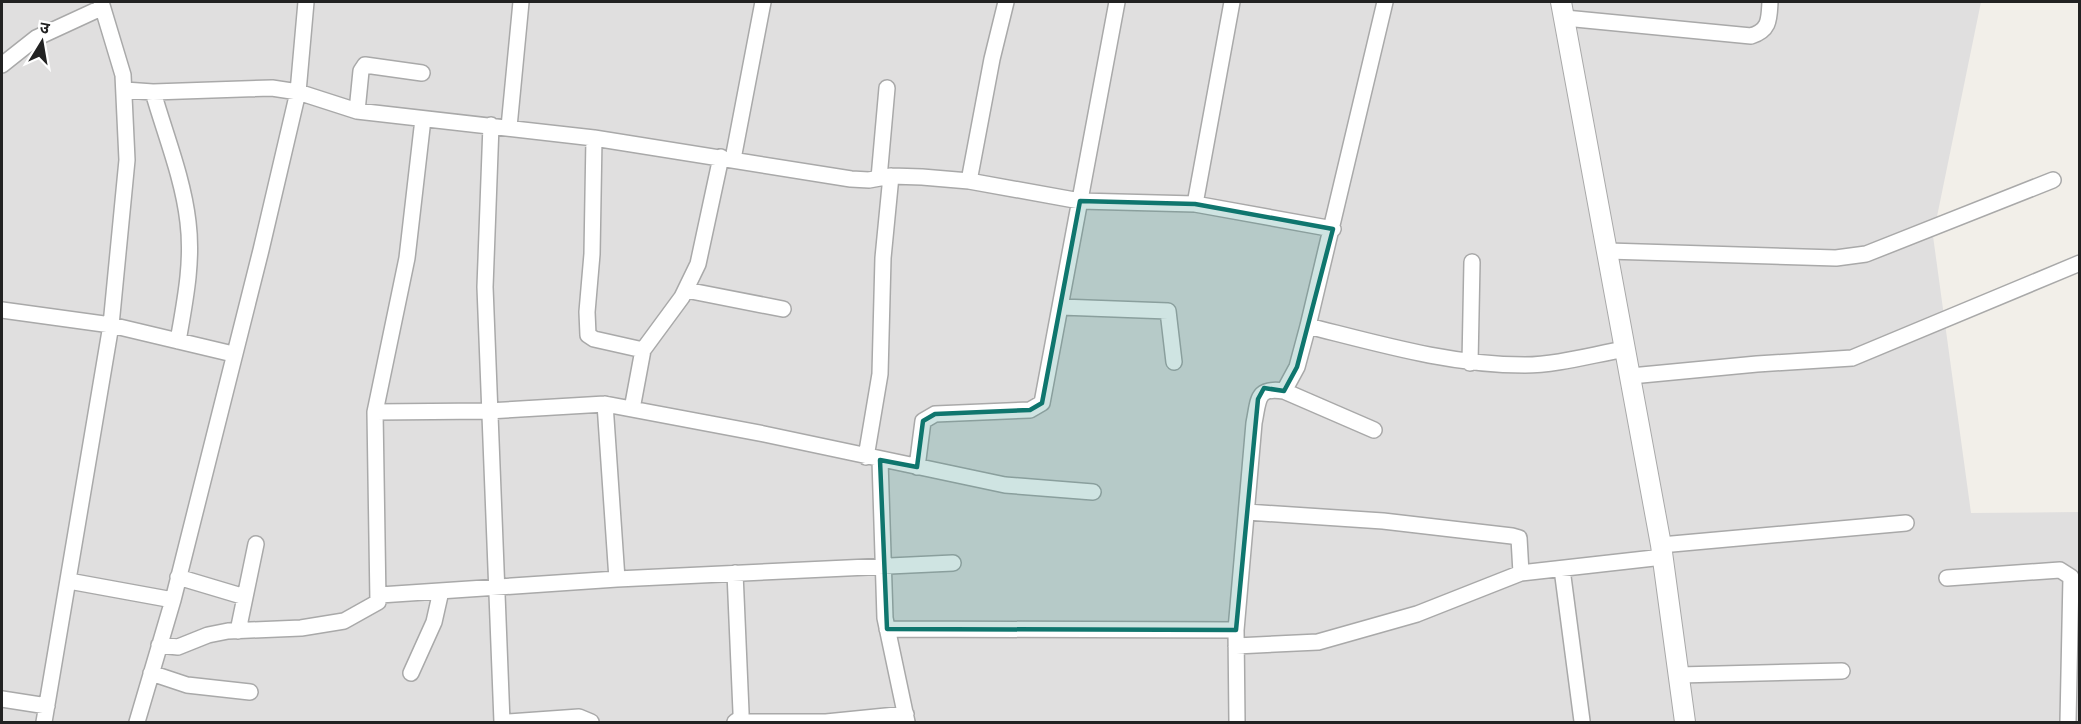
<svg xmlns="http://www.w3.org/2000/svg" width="2081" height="724" font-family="'Public Sans','Noto Sans Devanagari',sans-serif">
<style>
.residential{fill:#e0dfdf}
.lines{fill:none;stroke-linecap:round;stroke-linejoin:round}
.minor-casing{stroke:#a9a9a9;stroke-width:18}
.tertiary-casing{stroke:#a9a9a9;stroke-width:22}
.minor{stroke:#fff;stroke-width:15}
.tertiary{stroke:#fff;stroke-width:20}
.marked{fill:#0f766e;fill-opacity:0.2;stroke:#0f766e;stroke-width:4.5;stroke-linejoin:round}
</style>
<rect width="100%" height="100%" fill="#f2efe9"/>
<path class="residential" d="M2,2H1981L1933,236L1971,513L2079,512V722H2Z"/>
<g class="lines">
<g class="minor-casing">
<path id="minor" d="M1565,18L1751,36C1770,30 1769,19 1770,2
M2,65L36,38L101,8
M125,90L153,92C165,134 183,178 188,222C193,262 185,301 178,341
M153,92L272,88L298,92L357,111L594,138L851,179L869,180L891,176L922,177L969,181L1080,201L1195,204L1333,229
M357,111L361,71L365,65L422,73
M491,125L485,287L502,722
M509,127L521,2
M594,138L592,254L587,312L588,335L594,339L643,350
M733,159L763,2
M879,178L887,88
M969,181L992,59L1006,2
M1195,204L1232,2
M1608,251L1836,258L1866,254L2053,180
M686,290L783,309
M1061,307L1168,311L1174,362
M2,310L111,325L233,354
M1308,326C1380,344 1451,365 1525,365C1557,365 1595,354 1626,349
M1470,363L1472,262
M1631,376L1757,364L1852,358L2080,263
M1284,391L1374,430
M605,404L617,579
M632,409L643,350L682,297L698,264L721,157
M375,412L488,411L605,404L764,434L1005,485L1093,492
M866,457L880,374L883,258L891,176
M880,460L885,618L907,722
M917,467L923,421L935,414L1030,410L1042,403L1117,2
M1247,512L1383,521L1512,536L1519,538L1521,573
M1661,545L1906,523
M1562,569L1582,721
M178,577L245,597
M1947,578L2060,570L2071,577L2068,722
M69,581L173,600
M380,595L617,579L953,563
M887,629L1236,630
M238,631L256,544
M159,645L178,647L208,635L228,631L301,628L344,621L378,602L375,412L407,258L423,119
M1236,646L1318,642L1417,614L1521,573L1663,557
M151,673L187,685L250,692
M411,673L434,622L441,591
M1679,675L1842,671
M2,699L47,706
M44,722L111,325L127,160L123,75L101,2
M137,722L173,600L261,250L298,92L306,2
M508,722L579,717L591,722
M735,722L741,718V712L735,573
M738,722H826L906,714
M1237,722L1236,630L1254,423C1259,399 1256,387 1284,391L1297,367L1308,326L1385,2"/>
</g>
<g class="tertiary-casing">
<path id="tertiary" d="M1561,2L1661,545L1685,722"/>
</g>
<use href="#minor" class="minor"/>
<use href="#tertiary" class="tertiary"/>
</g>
<path class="marked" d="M1080,201L1195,204L1333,229L1297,367L1284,391L1264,388L1258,399L1236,630L887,629L880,460L917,467L923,421L935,414L1030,410L1042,403Z"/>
<rect width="2081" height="724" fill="none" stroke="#222222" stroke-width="6"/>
<g transform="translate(42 42) rotate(11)" stroke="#ffffff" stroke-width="4.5" paint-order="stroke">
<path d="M0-4.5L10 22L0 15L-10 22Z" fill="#222222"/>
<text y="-9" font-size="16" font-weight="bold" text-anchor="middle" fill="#222222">उ</text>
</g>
</svg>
